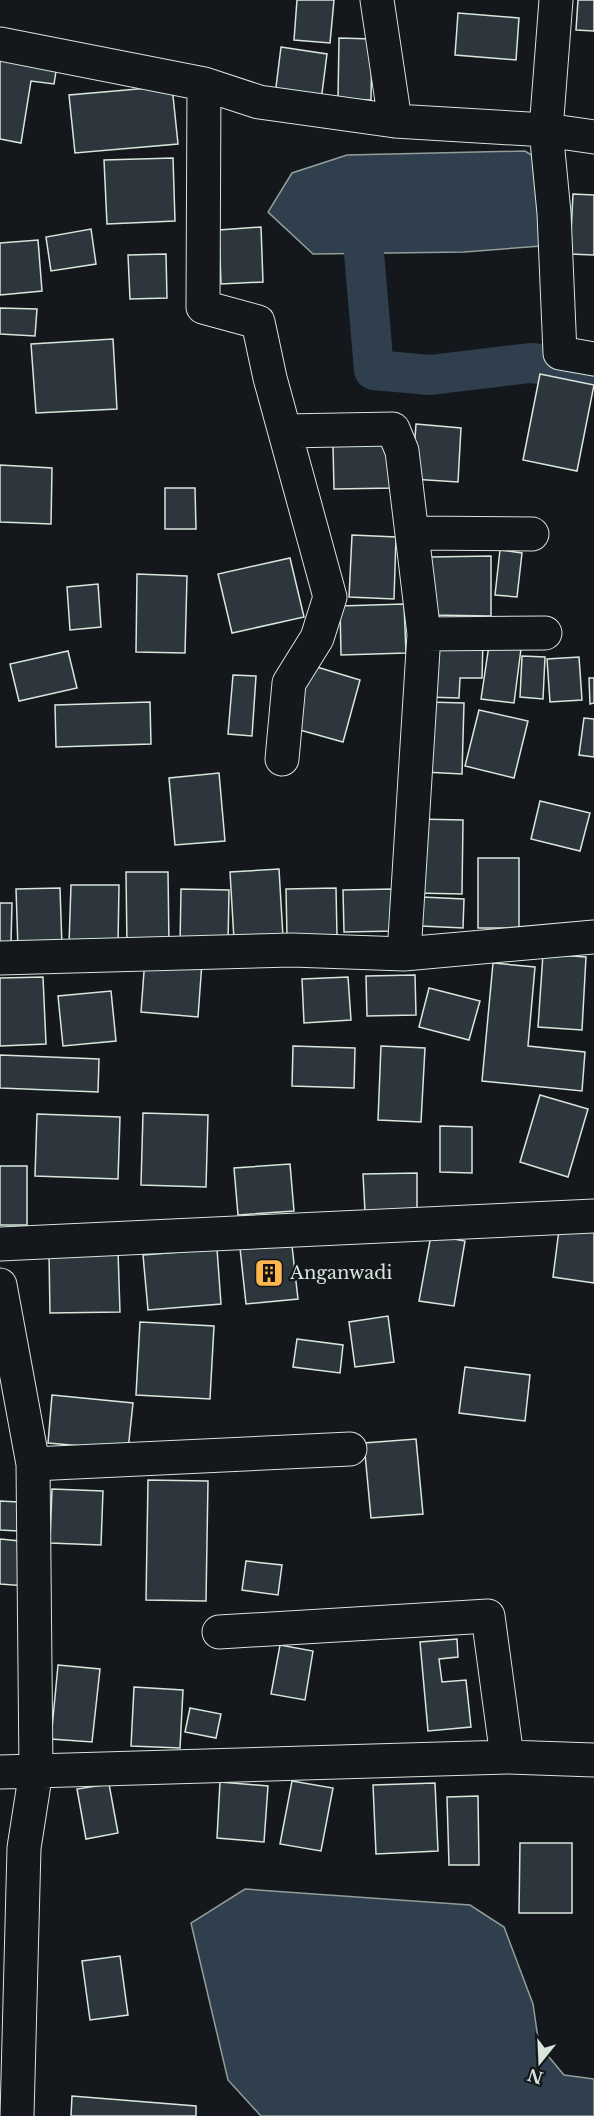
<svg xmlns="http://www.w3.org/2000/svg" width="594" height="2116" font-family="'Libre Baskerville',serif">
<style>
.water{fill:#2f3f4d;stroke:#939e99;stroke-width:1.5}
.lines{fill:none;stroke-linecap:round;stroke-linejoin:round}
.canal{stroke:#2f3f4d;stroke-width:40}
.building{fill:#2c363c;stroke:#d8e6dc;stroke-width:1.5}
.street-casing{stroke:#d8e6dc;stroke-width:35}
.street{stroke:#14181c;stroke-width:33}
.labels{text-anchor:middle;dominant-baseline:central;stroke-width:4.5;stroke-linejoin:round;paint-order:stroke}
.poi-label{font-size:18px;fill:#d8e6dc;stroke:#14181c;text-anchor:start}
</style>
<rect width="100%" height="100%" fill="#14181c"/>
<path class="water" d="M525,151L541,161V246L464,252L313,254L268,212L292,173L347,155Z
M245,1889L470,1905L504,1927L533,2004L539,2045L564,2075L594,2079V2116H261L228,2080L191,1923Z"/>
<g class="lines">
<path class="canal" d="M364,253L374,370L430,375L530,363L594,369"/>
</g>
<path class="building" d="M297,0H334L330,43L294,40Z
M578,0H594V31L576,30Z
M458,13L519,18L516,60L455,55Z
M339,38L372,39L371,100L338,99Z
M281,47L327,54L321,101L275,95Z
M0,57L57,65L54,84L31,81L21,143L0,139Z
M172,86L178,144L75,153L69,95Z
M173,158L175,221L107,224L104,160Z
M573,194L594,195V255L570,254Z
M261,227L263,282L221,284L219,230Z
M91,229L96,264L51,271L46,237Z
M38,240L42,291L0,295V243Z
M166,254L167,298L130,299L128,255Z
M0,308L37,309L35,336L0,334Z
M113,339L117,409L36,413L31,344Z
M540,374L594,385L577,471L523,460Z
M416,424L461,428L458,482L412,479Z
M393,444L394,488L334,489L333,446Z
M0,465L52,468L51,524L0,522Z
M165,488H195L196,529H165Z
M352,535L396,537L394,599L349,597Z
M500,550L522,553L517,597L495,595Z
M491,556V616L431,615V557Z
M290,558L304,617L232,633L218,574Z
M137,574L187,576L185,653L136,652Z
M98,584L101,627L70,630L67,587Z
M404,604L406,653L341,655L340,606Z
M427,637L483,639L482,678H460L459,698L426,697Z
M489,645L521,649L514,703L481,699Z
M68,651L77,688L19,701L10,664Z
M522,656L545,657L543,699L520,697Z
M579,657L582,700L550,702L547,659Z
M307,664L360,680L343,742L289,727Z
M233,675L256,676L252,736L228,734Z
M589,678H594V703L590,704Z
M150,702L151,744L56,747L55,705Z
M426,702L464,703L462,774L424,772Z
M479,710L528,721L514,778L465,766Z
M584,718L594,719V757L579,755Z
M219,773L225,841L175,845L169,778Z
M540,801L590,813L580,851L531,839Z
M418,819L463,820L462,894L416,893Z
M478,858H519V928H478Z
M279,869L283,937L234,940L230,872Z
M126,872H168L169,946H127Z
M71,885H119L118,945L69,944Z
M60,888L62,947L18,949L16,889Z
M336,888L337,936L287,937L286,889Z
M181,889L229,890L228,944H180Z
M393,889L395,931L344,932L343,890Z
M422,897L464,899L463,928L421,926Z
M0,903H12L11,942H0Z
M543,954L586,957L582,1030L538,1027Z
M145,958L202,962L198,1017L141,1012Z
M493,963L535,967L528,1046L585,1052L582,1091L482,1081Z
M415,975L416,1015L367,1016L366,976Z
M43,977L46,1044L0,1046V978Z
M348,977L351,1020L304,1023L302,979Z
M429,988L480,1001L469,1040L419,1027Z
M111,991L116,1041L63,1046L58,996Z
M293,1046L355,1048L354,1088L292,1086Z
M381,1046L425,1048L421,1122L378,1120Z
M0,1055L99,1059L98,1092L0,1088Z
M540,1095L588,1109L568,1177L520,1162Z
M143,1113L208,1115L206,1187L141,1185Z
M37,1114L120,1117L118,1179L35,1176Z
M440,1126L472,1127V1173L440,1172Z
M290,1164L294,1211L238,1215L234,1168Z
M0,1166H27V1225H0Z
M417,1173V1211L365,1212L363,1174Z
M560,1222L594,1227V1283L553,1277Z
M431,1235L465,1241L454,1306L419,1301Z
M292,1246L298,1299L246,1304L240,1248Z
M217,1249L221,1304L148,1310L143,1255Z
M118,1251L120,1312L50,1313L49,1253Z
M388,1316L394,1362L355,1367L349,1322Z
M140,1322L214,1326L210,1399L136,1395Z
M297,1339L343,1345L340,1373L293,1367Z
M465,1367L530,1375L525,1421L459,1413Z
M52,1395L133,1403L128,1450L48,1443Z
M416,1439L423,1514L371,1518L364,1443Z
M148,1480L208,1481L206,1601L146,1600Z
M52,1489L103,1491L101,1545L50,1543Z
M0,1501L18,1502V1531L0,1530Z
M0,1539L30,1542L26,1586L0,1584Z
M246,1561L282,1565L278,1595L242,1590Z
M457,1639L458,1657L439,1659L442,1682L466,1680L471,1727L428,1731L420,1642Z
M280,1645L313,1651L305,1700L271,1694Z
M58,1665L100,1669L92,1742L51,1739Z
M134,1687L183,1690L180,1748L131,1746Z
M190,1708L221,1714L216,1738L185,1732Z
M292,1781L333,1788L321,1851L280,1844Z
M220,1782L268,1786L264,1842L217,1838Z
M435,1783L438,1851L376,1854L373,1785Z
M109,1784L118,1833L86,1839L77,1789Z
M478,1796L479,1865H449L447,1797Z
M520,1843H572V1913H519Z
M120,1956L128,2015L90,2020L82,1961Z
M72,2096L196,2106V2116H71Z"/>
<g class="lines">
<g class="street-casing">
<path id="street" d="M377,0L395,121
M556,0L546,130L554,213L560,353L594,359
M0,44L204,84L259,102L395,121L546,130L594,137
M204,84L203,307L258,322L270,378L330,597L317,638L289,683L282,759
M285,431L393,429L402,451L424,634L404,954
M412,533L532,534
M424,634L545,633
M0,958L292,950L404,954L594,937
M0,1244L594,1216
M0,1285L33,1464L36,1771L24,1848L17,2116
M33,1464L350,1449
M219,1632L488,1616L507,1757
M0,1772L507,1757L594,1760"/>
</g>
<use href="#street" class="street"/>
</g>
<defs>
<g id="building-square" transform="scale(1.5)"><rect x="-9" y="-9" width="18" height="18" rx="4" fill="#ffb74d" stroke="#14181c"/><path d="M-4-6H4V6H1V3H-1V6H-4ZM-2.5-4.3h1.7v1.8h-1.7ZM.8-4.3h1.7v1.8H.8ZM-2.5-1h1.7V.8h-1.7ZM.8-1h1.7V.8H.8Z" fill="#111"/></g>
</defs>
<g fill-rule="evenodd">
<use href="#building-square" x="269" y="1273"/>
</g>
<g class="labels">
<g class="poi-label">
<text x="290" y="1273">Anganwadi</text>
</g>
</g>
<g transform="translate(540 2062) rotate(198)" stroke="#14181c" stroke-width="4.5" paint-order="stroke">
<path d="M0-4.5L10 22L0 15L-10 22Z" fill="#d8e6dc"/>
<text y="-9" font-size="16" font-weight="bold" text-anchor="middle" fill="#d8e6dc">N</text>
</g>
</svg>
